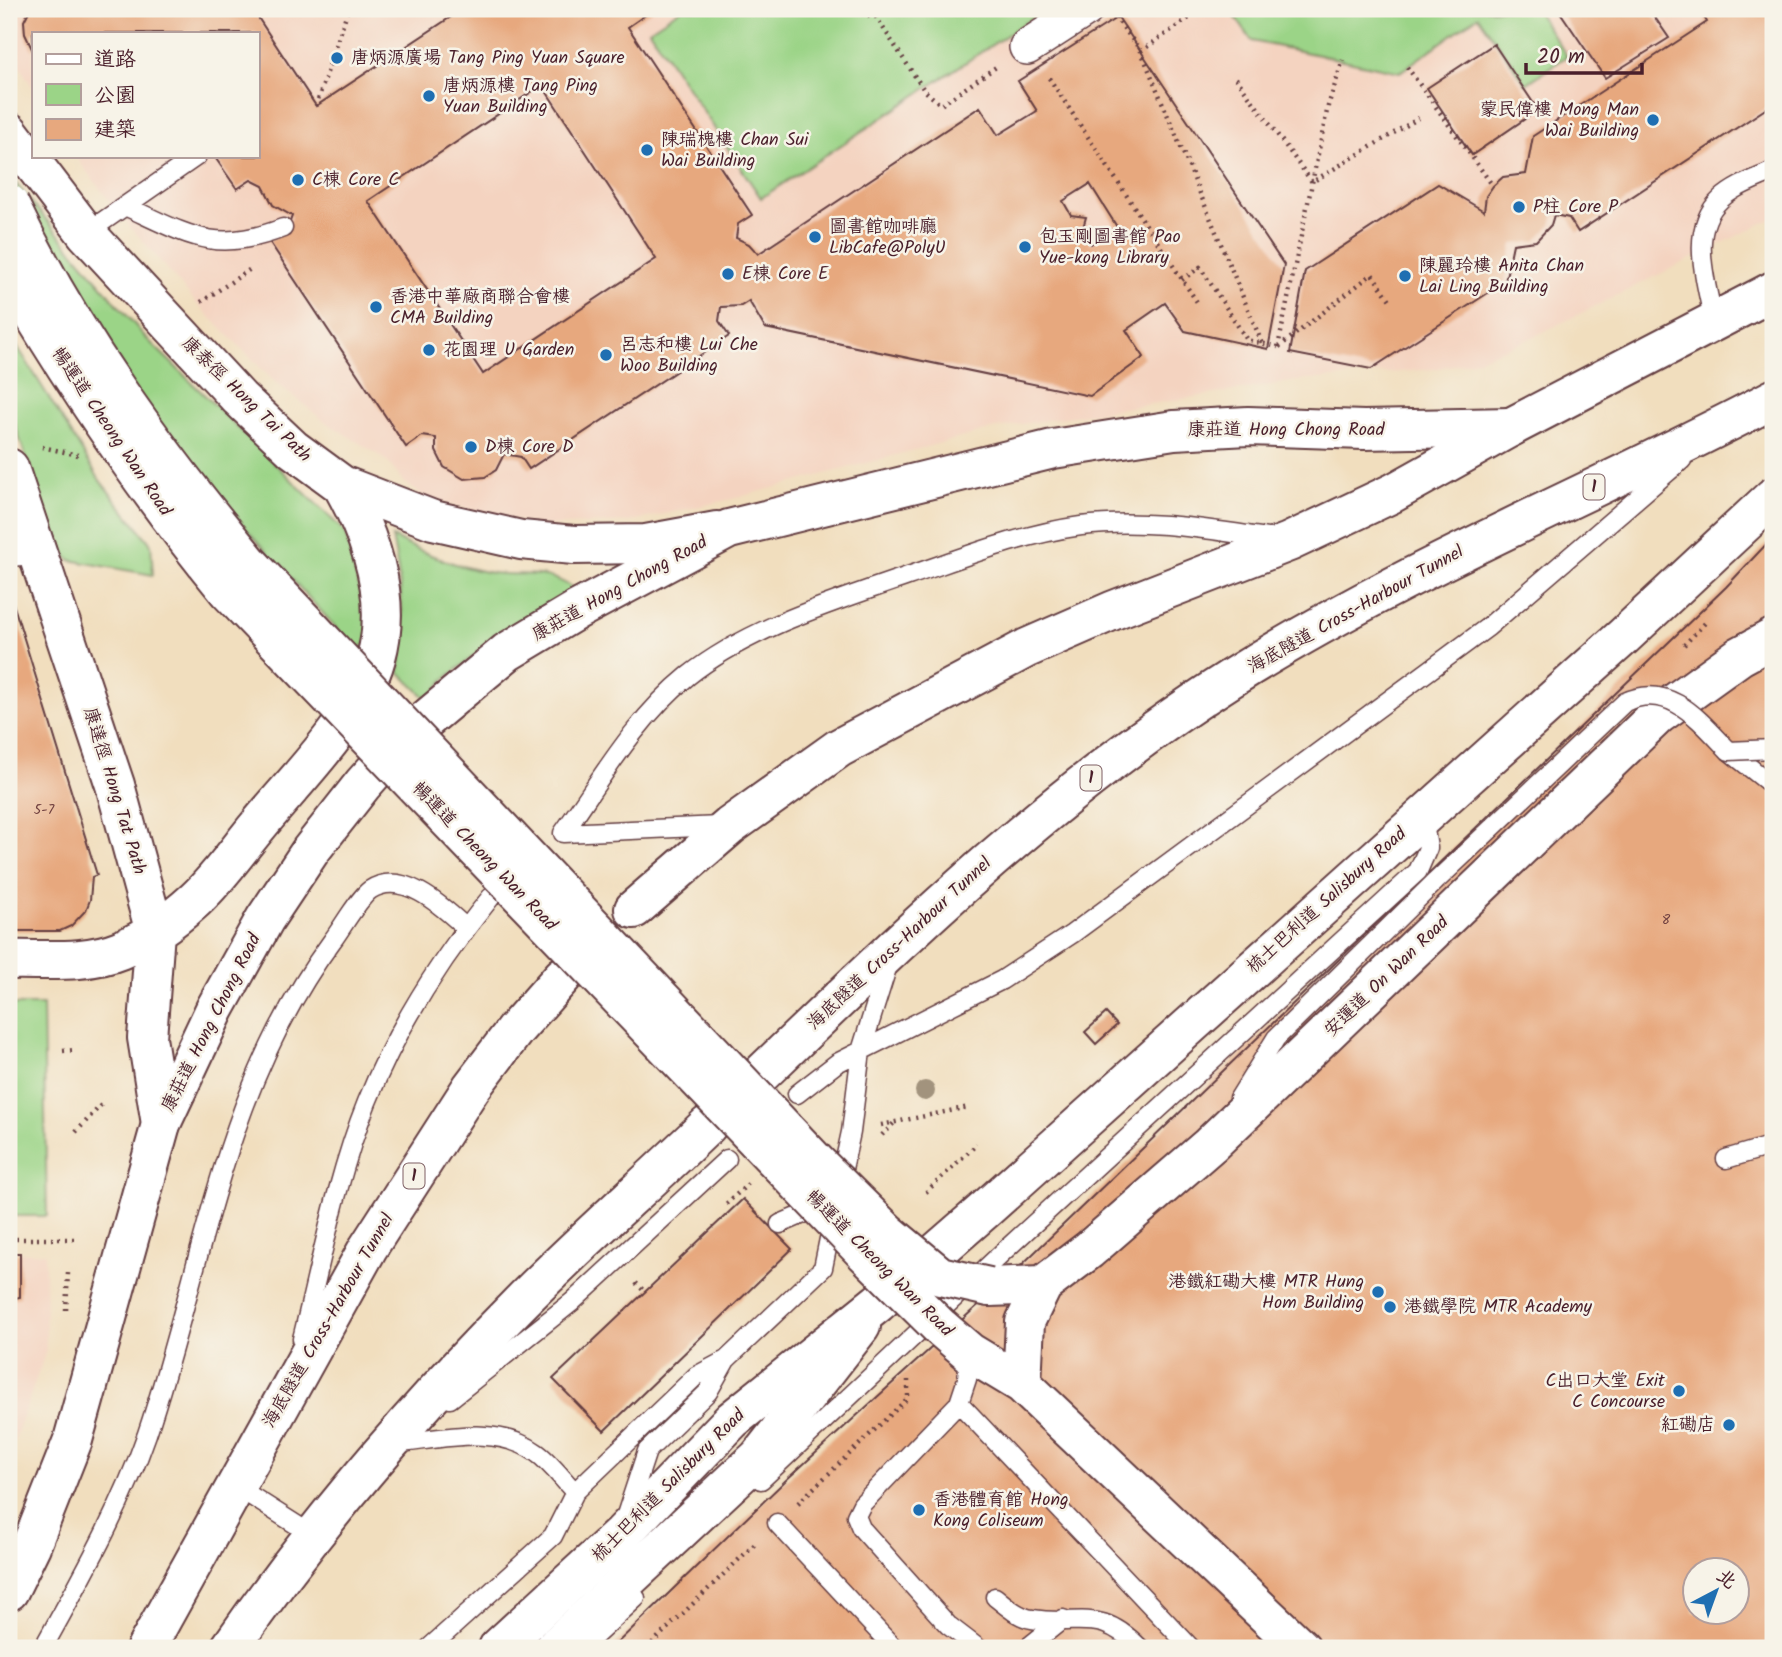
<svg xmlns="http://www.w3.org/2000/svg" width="1782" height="1657" font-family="Kalam,'LXGW WenKai TC',sans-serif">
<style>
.built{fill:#f4d3c0}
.green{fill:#9bd487;stroke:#727a59;stroke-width:2}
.building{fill:#e7a87e;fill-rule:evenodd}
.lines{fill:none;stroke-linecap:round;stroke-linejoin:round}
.lane-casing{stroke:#633c41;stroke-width:21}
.street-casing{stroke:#633c41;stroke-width:38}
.secondary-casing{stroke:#633c41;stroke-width:42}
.primary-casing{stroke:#633c41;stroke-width:42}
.highway-casing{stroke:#633c41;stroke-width:42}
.path{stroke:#633c41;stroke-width:4.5;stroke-dasharray:2 5;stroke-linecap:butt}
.lane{stroke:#fff;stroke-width:18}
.street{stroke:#fff;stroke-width:35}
.secondary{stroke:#fff;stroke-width:38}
.primary{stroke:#fff;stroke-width:38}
.highway{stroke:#fff;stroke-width:38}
.lane-bridge-casing{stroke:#633c41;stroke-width:21;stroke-linecap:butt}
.secondary-bridge-casing{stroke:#633c41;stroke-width:42;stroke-linecap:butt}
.lane-bridge{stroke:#fff;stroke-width:18}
.secondary-bridge{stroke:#fff;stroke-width:38}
.tree{fill:#a2937d}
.poi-dot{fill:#1f6fb2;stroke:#f7f3e8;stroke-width:2.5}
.labels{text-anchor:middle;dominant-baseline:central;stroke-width:5;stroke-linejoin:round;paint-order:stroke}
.number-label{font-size:14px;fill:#714140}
.shield{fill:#f7f3e8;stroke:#7e5f64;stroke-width:2}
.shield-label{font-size:16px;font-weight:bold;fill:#4a1f2b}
.poi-label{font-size:18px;fill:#4a1f2b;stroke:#f7f3e8;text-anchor:start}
.street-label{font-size:18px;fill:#4a1f2b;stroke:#f7f3e8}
</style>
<rect width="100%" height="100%" fill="#f7f3e8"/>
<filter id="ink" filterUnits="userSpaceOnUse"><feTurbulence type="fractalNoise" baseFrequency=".0143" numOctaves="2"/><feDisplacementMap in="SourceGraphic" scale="14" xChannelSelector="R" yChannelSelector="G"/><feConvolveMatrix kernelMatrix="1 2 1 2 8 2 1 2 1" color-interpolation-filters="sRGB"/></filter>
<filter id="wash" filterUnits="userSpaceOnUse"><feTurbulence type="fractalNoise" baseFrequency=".00686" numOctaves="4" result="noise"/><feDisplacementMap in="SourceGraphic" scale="28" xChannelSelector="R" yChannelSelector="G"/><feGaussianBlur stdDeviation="1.57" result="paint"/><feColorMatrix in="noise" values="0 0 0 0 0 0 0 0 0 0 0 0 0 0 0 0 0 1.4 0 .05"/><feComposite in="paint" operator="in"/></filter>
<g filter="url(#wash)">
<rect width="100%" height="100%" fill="#f1debe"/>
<path class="built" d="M9,9H1773V218L1523,342L1473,361L1433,369L1297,381L997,428L732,499L629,522L542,526L429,500L404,482L385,459L324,421L274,381L197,304L117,211L75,156H257V33H33V88L9,49Z
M9,1253H45L46,1351L9,1456Z"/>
<path class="green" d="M681,9H1046L761,198L649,30Z
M1230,9H1535L1567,56L1526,84L1478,16L1400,72L1252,41Z
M13,180L145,337L345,532L371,637L358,652L217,497L121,377L29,227Z
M9,333L101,482L151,544L153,575L70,560L55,547L9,406Z
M392,537C423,553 458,568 493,573C528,577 545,568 576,590L572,601L510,627L444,680L428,700L399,672C405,622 402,585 392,537Z
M9,1005H43L47,1216H9Z"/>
<g id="blocks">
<path class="building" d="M30,9L253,10L316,106L463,9H654L628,27L752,215L738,224L736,238L749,244L758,254L980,107L998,135L1037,111L1018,81L1118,17L1284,265L1268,349L1185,331L1165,303L1126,330L1144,357L1090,396L765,328L749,301L741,306L721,307L719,321L729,336L529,469L521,457L504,454L496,470L485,477L464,479L444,467L436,451V438L422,436L406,447L269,241L287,230L292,216L273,205L263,186L251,180L237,189L214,156H257V33H33V51L25,34L24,21ZM542,85L656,259L483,374L368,201ZM1090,184L1117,227L1091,244L1082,231L1086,217L1071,215L1063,201Z
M1558,9H1649L1669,38L1605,78Z
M1699,9H1773V104L1578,232L1569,218L1554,215L1551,225L1536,241L1513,244L1505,282L1371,369L1290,353L1305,271L1438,184L1484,211L1486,196L1493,186L1503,177L1526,174L1533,136L1707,22Z
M1494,44L1538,110L1472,155L1427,88Z
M1773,537V1648H612L785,1481L1009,1277L1726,587ZM1694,1570H1736V1612H1694Z
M9,590L97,875L92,877L90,900L86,910L71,926L60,931H9Z
M1106,1013L1117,1025L1096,1044L1085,1032Z
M743,1199L792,1249L604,1431L553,1379Z
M9,1253H20V1297L9,1299Z"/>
</g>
</g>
<g filter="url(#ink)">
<use href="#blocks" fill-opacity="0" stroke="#633c41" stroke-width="2"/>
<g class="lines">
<g class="lane-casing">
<path id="lane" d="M125,206C187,234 214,255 283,228
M86,233L197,156
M1714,322C1707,284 1687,230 1721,199C1735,186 1756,179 1773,171
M9,557L36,555
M1729,751L1773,786
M563,833C601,779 636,718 688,676C748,628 836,601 908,576C964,557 1022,534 1081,526C1146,518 1211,530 1275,539
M563,833L720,826
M797,1094L837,1063L1002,980L1072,934L1488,627L1682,460
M1239,1098L1276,1038L1435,882
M1726,1159L1773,1145
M839,1187L851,1132L861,1051L888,965
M780,1224L822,1206
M302,1339C321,1262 337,1176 367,1102C397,1027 440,960 491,897
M969,1352L967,1379L959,1403L862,1504L856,1516L861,1528L948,1625L978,1648
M450,1399L572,1302L727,1159
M959,1403L1191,1648
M392,1444C438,1440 496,1423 537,1453C551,1463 563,1480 575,1492
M761,1480L1003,1252L1418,871L1428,848L1423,818
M234,1485L314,1536
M625,1518L647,1451L708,1392L726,1360
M777,1523L894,1648
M995,1597C1005,1605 1018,1617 1032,1619C1081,1627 1098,1606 1140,1648
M43,1648C81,1579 121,1509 147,1434C205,1262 221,1092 332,941C342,928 358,899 370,890C403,868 444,908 466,928
M429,1648L553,1536L575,1492L696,1376L726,1360L823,1268L833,1219
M582,1648L636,1598
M1027,1648L1063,1619"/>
</g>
<g class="street-casing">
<path id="street" d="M1027,47L1086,9"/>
</g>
<g class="secondary-casing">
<path id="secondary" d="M9,132L86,233L239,398L293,449L342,485L433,520L521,540L574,545L646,544L717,531
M9,468L115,785L155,932L147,1038L161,1124
M9,960C44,959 86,964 120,950C147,939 173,920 195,900C218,879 237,851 257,827C296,779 359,719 376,658C393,598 371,537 342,485
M989,1287L1043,1285L1089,1250L1210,1145L1658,715L1740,656L1773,638
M940,1327L969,1352L1022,1384L1301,1648
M1022,1384L1025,1322L1043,1285
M554,1648L759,1457L861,1326"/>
</g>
<g class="primary-casing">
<path id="primary" d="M9,1591L31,1546L73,1440L161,1124L215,1009L265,919L311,850L363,784L405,737L507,652L577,610L729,529L1053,449L1174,430L1248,426L1364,430L1511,427
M498,1648L621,1535L732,1420L878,1303L987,1208L1623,637L1773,497"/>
</g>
<g class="highway-casing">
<path id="highway" d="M634,909L730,826L839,748L1027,648L1114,610L1289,542L1393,493L1511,427L1773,291
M758,1077C907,934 1055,790 1230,679C1402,570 1593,494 1773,399
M146,1648L368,1248L471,1088L515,1030L563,976
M230,1648C315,1525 414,1410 519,1304C580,1242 646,1185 708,1125"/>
</g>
<path class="path" d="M841,9L876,17L924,90L941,105L996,67
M1119,22L1141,51L1262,343
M1141,51L1192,16L1188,9
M1407,67L1493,186
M1049,78L1199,305
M1236,78L1312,182L1419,118
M316,106L348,9
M1182,280L1200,267L1247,340L1278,347
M201,302L252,268
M1278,347L1328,106L1343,60
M1279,347L1372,274L1390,300
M42,447L78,455
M1684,645L1705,623
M63,1051L76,1050
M881,1125L969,1107
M76,1132L101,1105
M882,1135L894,1123
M926,1192L977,1144
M726,1204L748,1184
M9,1239H74
M636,1283L645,1292
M66,1310L68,1273
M798,1503L908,1398V1380
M647,1648L756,1543"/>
<use href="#lane" class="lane"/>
<use href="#street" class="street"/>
<use href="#secondary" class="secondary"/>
<use href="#primary" class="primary"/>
<use href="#highway" class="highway"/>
<g class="lane-bridge-casing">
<path id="lane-bridge" d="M1435,882L1625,702C1670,681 1700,721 1729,751L1773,749"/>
</g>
<g class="secondary-bridge-casing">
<path id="secondary-bridge" d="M9,204C71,335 157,452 249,563L818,1164L887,1232L940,1276L989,1287
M9,274C75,386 146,491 228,591L865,1253L940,1327"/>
</g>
<use href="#lane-bridge" class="lane-bridge"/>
<use href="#secondary-bridge" class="secondary-bridge"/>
</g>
<circle class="tree" cx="925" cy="1091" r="10"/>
</g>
<g class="poi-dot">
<circle cx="337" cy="58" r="7"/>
<circle cx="429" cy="96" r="7"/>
<circle cx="1653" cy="120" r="7"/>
<circle cx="647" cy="150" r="7"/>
<circle cx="298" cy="180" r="7"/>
<circle cx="1519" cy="207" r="7"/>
<circle cx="815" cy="237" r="7"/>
<circle cx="1025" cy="247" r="7"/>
<circle cx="728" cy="274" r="7"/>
<circle cx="1405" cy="276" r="7"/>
<circle cx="376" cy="307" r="7"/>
<circle cx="429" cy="350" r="7"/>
<circle cx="606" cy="355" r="7"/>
<circle cx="471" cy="447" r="7"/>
<circle cx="1378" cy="1292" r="7"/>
<circle cx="1390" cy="1307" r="7"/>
<circle cx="1679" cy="1391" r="7"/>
<circle cx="1729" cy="1425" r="7"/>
<circle cx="919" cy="1510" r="7"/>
</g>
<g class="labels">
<g class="number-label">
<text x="44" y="810">5-7</text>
<text x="1666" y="920">8</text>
</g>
<g class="shield">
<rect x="1583.5" y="474.5" width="21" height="25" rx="5"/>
<rect x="1080.5" y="765.5" width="21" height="25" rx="5"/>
<rect x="403.5" y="1163.5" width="21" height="25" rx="5"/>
</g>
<g class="shield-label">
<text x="1594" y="487">1</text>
<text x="1091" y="778">1</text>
<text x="414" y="1176">1</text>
</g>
<g class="poi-label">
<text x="351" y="58">唐炳源廣場 Tang Ping Yuan Square</text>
<text x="443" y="86">唐炳源樓 Tang Ping<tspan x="443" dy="21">Yuan Building</tspan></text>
<text x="1639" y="110" text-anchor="end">蒙民偉樓 Mong Man<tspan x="1639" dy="21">Wai Building</tspan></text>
<text x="661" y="140">陳瑞槐樓 Chan Sui<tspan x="661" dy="21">Wai Building</tspan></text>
<text x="312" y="180">C棟 Core C</text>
<text x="1533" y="207">P柱 Core P</text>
<text x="829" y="227">圖書館咖啡廳<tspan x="829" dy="21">LibCafe@PolyU</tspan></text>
<text x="1039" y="237">包玉剛圖書館 Pao<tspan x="1039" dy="21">Yue-kong Library</tspan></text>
<text x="1419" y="266">陳麗玲樓 Anita Chan<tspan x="1419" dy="21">Lai Ling Building</tspan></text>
<text x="742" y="274">E棟 Core E</text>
<text x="390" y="297">香港中華廠商聯合會樓<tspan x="390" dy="21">CMA Building</tspan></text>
<text x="620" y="345">呂志和樓 Lui Che<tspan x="620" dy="21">Woo Building</tspan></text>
<text x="443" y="350">花園理 U Garden</text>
<text x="485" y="447">D棟 Core D</text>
<text x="1364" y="1282" text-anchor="end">港鐵紅磡大樓 MTR Hung<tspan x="1364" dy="21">Hom Building</tspan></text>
<text x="1404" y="1307">港鐵學院 MTR Academy</text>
<text x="1665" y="1381" text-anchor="end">C出口大堂 Exit<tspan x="1665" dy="21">C Concourse</tspan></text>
<text x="1715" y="1425" text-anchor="end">紅磡店</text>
<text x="933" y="1500">香港體育館 Hong<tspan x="933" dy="21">Kong Coliseum</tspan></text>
</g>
<g class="street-label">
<text transform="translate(246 400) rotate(44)">康泰徑 Hong Tai Path</text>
<text x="1286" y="430">康莊道 Hong Chong Road</text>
<text transform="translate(111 432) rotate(56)">暢運道 Cheong Wan Road</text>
<text transform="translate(620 589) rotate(-29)">康莊道 Hong Chong Road</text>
<text transform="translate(1356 610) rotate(-29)">海底隧道 Cross-Harbour Tunnel</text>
<text transform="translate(114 791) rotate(73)">康達徑 Hong Tat Path</text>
<text transform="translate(484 857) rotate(46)">暢運道 Cheong Wan Road</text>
<text transform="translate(1327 901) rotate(-42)">梳士巴利道 Salisbury Road</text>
<text transform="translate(900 944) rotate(-43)">海底隧道 Cross-Harbour Tunnel</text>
<text transform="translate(1387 977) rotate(-44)">安運道 On Wan Road</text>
<text transform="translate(212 1023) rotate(-63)">康莊道 Hong Chong Road</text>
<text transform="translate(879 1264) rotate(45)">暢運道 Cheong Wan Road</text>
<text transform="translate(329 1321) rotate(-60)">海底隧道 Cross-Harbour Tunnel</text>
<text transform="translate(669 1486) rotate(-45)">梳士巴利道 Salisbury Road</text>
</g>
</g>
<rect width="1782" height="1657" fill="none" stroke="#f7f3e8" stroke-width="35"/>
<rect x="32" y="32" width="228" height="126" fill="#f7f3e8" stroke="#b29e9c" stroke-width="2"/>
<rect x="46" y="54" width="35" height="10" fill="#ffffff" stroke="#b29e9c" stroke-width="2"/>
<text x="94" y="66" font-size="21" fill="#4a1f2b">道路</text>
<rect x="46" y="84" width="35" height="21" fill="#9bd487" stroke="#b29e9c" stroke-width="2"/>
<text x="94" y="102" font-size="21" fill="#4a1f2b">公園</text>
<rect x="46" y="119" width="35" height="21" fill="#e7a87e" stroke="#b29e9c" stroke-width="2"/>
<text x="94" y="136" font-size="21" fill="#4a1f2b">建築</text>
<g transform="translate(1716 1591) rotate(41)"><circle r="33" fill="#f7f3e8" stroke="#b29e9c" stroke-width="2"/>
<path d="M0-5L12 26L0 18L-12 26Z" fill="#1f6fb2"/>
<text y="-10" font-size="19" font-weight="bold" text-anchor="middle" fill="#4a1f2b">北</text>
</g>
<path d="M1526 63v10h116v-10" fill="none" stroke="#4a1f2b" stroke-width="3.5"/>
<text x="1537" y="63" font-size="21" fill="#4a1f2b" stroke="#f7f3e8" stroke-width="5" paint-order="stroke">20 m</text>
</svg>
